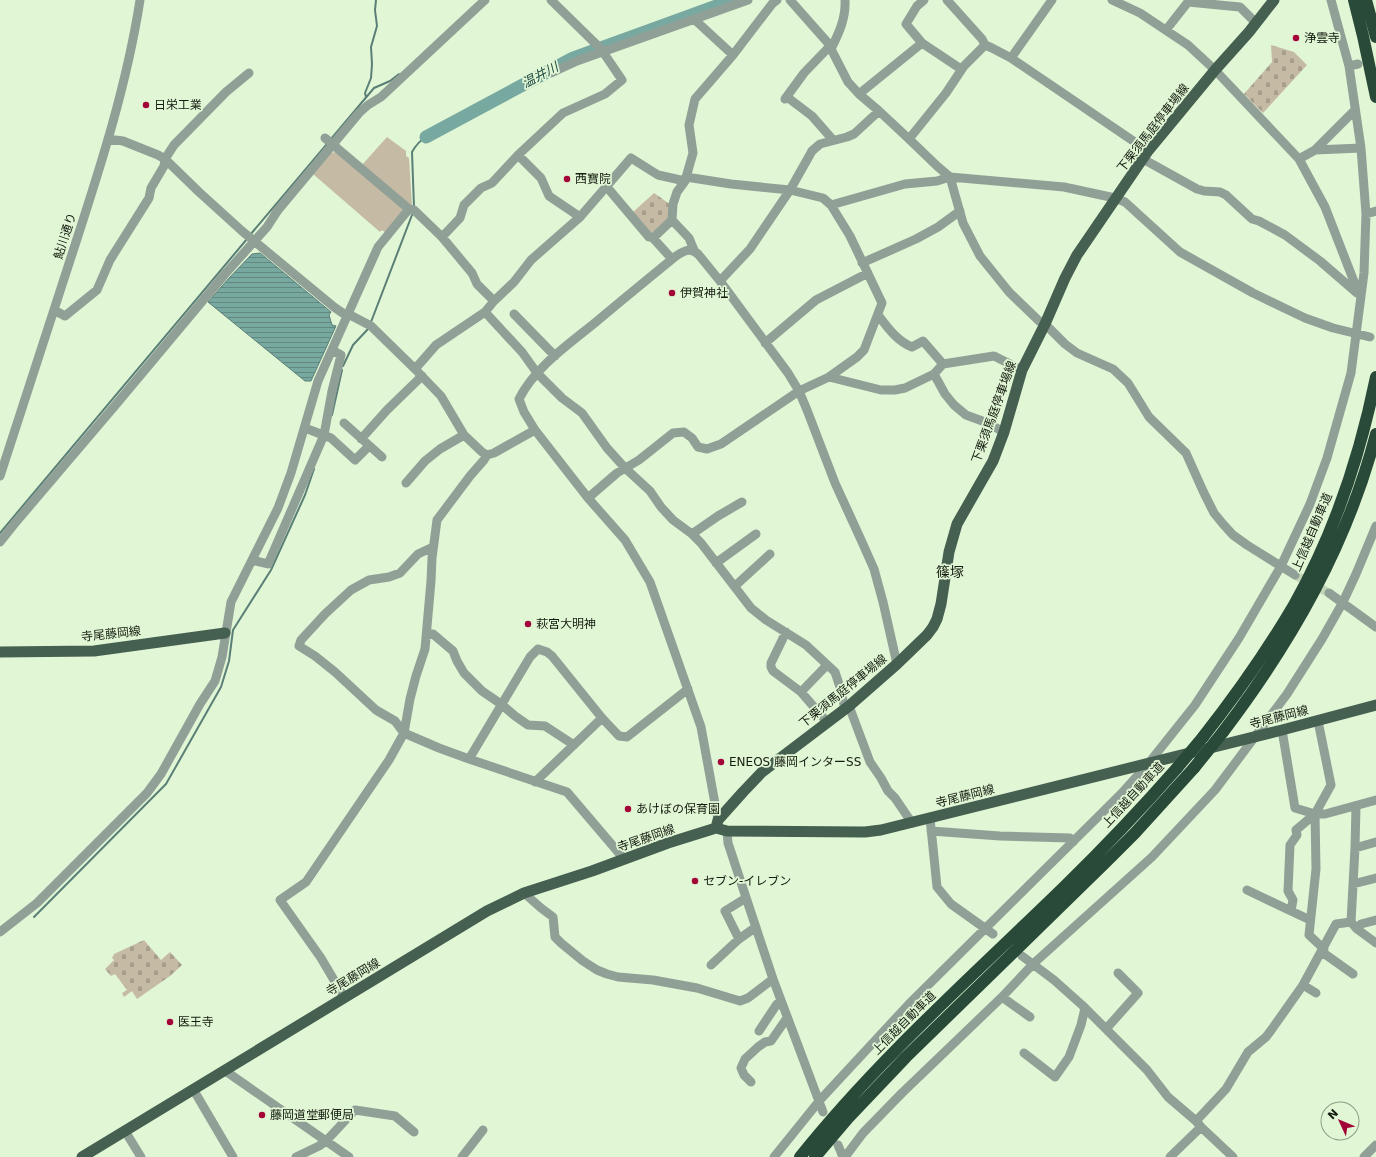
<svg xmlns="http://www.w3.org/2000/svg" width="1376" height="1157" font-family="'DejaVu Sans','Noto Sans JP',sans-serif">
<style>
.green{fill:#c5baa3}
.cemetery{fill:url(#cemetery-stones)}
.water{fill:url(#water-rules);stroke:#5a7f76}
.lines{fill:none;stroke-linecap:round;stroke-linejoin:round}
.stream{stroke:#5a7f76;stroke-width:2}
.river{stroke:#78a9a1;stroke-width:13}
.minor-tunnel{stroke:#c2d5b7;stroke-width:9;stroke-dasharray:9 4.5;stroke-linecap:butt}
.minor{stroke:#91a097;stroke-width:9}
.major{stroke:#456050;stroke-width:11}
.highway{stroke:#294a38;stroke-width:12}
.highway-bridge{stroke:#294a38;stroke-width:12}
.poi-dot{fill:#a30438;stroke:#e1f6d5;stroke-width:1.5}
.labels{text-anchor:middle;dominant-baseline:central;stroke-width:3.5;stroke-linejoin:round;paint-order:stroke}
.poi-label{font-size:12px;fill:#141c10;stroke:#e1f6d5;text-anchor:start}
.street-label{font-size:12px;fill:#141c10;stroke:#e1f6d5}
.water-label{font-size:13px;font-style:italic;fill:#1a4740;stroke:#e1f6d5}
.quarter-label{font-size:14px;fill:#141c10;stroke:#e1f6d5}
</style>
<defs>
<pattern id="cemetery-stones" width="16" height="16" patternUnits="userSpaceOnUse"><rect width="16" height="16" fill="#c5baa3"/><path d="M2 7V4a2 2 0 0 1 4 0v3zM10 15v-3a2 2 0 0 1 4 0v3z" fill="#a89f8b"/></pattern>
<pattern id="water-rules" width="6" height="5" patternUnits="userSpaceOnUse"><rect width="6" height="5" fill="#78a9a1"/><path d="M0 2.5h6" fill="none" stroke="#618982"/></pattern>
</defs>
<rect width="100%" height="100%" fill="#e1f6d5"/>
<path class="green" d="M387,137L406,151V156L409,158L412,206L362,165Z
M337,152L402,207L403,212L386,233L382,230L380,232L313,174L330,153Z"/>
<path class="cemetery" d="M1271,45L1294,52L1307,65L1263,113L1244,94L1272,62Z
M654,193L671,205V218L653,235L632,213Z
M144,940L161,960L170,952L182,965L170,976L137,999L132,991L124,997L122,993L127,990L115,974L111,976L105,969L114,960L112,958L114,954Z"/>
<path class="water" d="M260,253L331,312L329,315L332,325L336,326L311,381H305L208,302L229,278L252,254Z"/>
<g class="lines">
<path class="stream" d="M366,97L365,93L371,78L372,64L371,47L377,26L375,10L376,0
M331,139L374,88L390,81L399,74
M414,207L412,152C416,145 419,141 426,137
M250,235L327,144
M371,322L412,215
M343,366L353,345L369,328
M332,415L342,370
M0,533L247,239
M34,917L166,784L221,687L229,661L233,630L271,570L305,495L314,469"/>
<path class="river" d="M426,137L573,58L733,0"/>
<path class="minor-tunnel" d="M1295,575L1329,593"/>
<path class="minor" d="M790,0L828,43L848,82L859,94L879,111
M924,0L917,6L906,24L922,43L961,69
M947,0L982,39L985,45
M1112,0L1140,13L1188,45L1215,70L1299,159L1325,207L1353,279L1361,297
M695,20L733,55
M1166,30L1188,2L1240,7L1256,23
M831,49C839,33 846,18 845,0
M1011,58L1148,151
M1349,66L1358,64
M551,73L577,61L748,0
M859,94L922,43
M787,97L812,116L833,140
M785,99L804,73L830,46
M325,138L409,209L414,210L442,237L472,273L477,284L494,301L485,312L436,345L415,369
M108,139L123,141L158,155L165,159L199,192L242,231L334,307L347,316H352L371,326L415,369L441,396L464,435L482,452L487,455L494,453L535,430
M909,139L937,166L950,177L963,223L980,256L1009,292L1039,321L1045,324L1065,344L1077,353L1113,369L1128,383L1149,417L1186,453L1203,491L1214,513L1223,524L1233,535L1247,545L1295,575
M1315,150L1355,110
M518,155L541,178L549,196L580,217
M1143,159L1197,189L1204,191L1220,192L1226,195L1252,219L1259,221L1285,235L1320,261L1357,293
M1299,159L1315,150L1361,148
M686,177L731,184L790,190L823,198L831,205L905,184L937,181L950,177L1064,187L1115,198L1125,202L1180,252L1253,293L1305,318L1333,328L1370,337
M606,186L649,237L653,238L672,259
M1366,214L1376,211
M442,237L460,218L464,205L481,188L492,183L518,155L563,113L605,94L622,80L601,49L551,0
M653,238L672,220
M694,250L689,238L672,220L673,204L677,192L685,181L693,153L689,125L695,99L733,55L772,4L777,0
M862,263L916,239L938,227L960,211
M720,281L788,373L799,391L807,410L835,483L862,542L874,569L883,602L897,664
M494,301L514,282L531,260L580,217L631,158L658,175L685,181
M54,310L65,316L97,290L110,260L149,198L151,188L164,166L165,159L174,145L226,92L249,73
M485,312L522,352L537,373L562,398L582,413L607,448L625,468L650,491L661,507L673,520L692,534L701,543L751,608L766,620L806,645L835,672L840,687L845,709
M514,314L555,356
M878,315C887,327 897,341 912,347L923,341L943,364
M765,343L816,300L868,273
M934,374L945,394L954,405L966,415L985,422L1004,432
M829,377L857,357L864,350L882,303L850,236L831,205
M344,423L382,457
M305,428L331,438L355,460L369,446
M361,439L387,410L422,376
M0,476C25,399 50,322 75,245C101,165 127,84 140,0
M406,483L425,461L440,449L464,435
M588,498L617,473L639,460L673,433L684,432L692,438L698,447L707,449L721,444L799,391L829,377L881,390H895L905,388L934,374L943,364L994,356L1022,370
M692,534L718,516L742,502
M0,542L16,522L118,402L225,274L267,227L278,210L359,113L368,105L381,97L485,0
M433,547L418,554L400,573L389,577L369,580L351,590L325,614L301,640L299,646L315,656L335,672L376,710L395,721L404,733L439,748L469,759L567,792L624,859
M252,560L268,564L324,435L332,391L341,355L332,350
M716,563L756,534
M735,586L770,554
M1329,593L1376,627
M786,632L771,663V667L773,671L801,692L827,722
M427,635L433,634L453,651L457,661L464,673L482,691L501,704L515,716L528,725L545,726L574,745
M801,692L827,665
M849,706L870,762L881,778L888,791L895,798L912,823
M1282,730L1295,808L1315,814H1325L1376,800
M469,759L530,657L538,649L547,652L552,656L602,718L619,736L627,737L688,689
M535,782L602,718
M1356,806L1355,848L1351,922L1357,929L1376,943
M1315,814L1316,869L1309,935L1324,949
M930,818L937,887L951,904L993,934
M718,820L701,727L650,582L625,540L588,498L535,430L524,412L519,399C535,367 569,344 596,322C622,300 649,278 676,256C684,251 690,247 698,254L720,281L750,249L790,190L812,151L820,144L847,137L854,134L879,111L909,139L946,93L964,66L985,45L992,48L1011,58L1052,0
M727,831L728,843L773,979L823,1112
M931,831L1000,836L1070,838L1073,842
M1355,848L1376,842
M1353,884L1376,878
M1247,890L1310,920
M524,893L541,908L553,917L555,937L561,943L583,961L597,970L607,974L618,977L653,980L697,988L740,1001L748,998L773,979
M1291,911L1293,900L1288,891L1290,845L1297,835L1296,830L1315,814L1331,785L1318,721
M1357,929L1361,924L1376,920
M0,932L37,903L147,793L161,774L200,704L215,681L222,657L231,602L278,508L291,473L318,381L378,247L409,209
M739,939L725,911L746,898
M1322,952L1353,974
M1022,956L1054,980L1082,1005L1147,1070L1168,1097L1196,1121L1201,1127L1233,1157
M711,965L739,939L756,927
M1303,985L1316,993
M344,997L321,958L280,900L306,882L389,760L404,733L410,699L416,676L425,649L431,581L432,558L437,520L470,476L484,460L487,455
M1002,997L1030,1017
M1106,1029L1138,993L1118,973
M759,1031L777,1004L782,1005
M1024,1053L1055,1077L1069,1057L1081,1025L1085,1008
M224,1070L349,1157
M751,1082L744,1075L741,1068L745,1059L758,1047L765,1042L771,1041L787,1018
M193,1089L233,1157
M1196,1121L1226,1089L1248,1052L1266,1037L1272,1029L1303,985L1336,924L1351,922
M125,1131L141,1157
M838,1145L843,1157
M296,1157L319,1146L326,1141L355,1110L395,1116L414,1132
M462,1157L483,1130
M774,1157L820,1100L909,1004L1121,794L1148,764L1195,705L1239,638L1281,566L1310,504L1327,458L1351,373L1364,273L1366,214L1361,148L1349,66L1331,0
M845,1157L863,1133L902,1093L1002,997L1033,964L1152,857L1215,790L1287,694L1322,639L1343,602L1356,574L1376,526
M1170,1157L1201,1127
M1364,1157L1376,1145"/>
<path class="major" d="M0,652L94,651L225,633
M716,828L718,820L743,792L762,772L849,706L897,664L927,635L933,627L937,619L941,604L949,552L957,524L993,461L1004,432L1022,370L1045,324L1065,278L1077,255L1148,151L1215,70L1249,32L1274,0
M82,1157L487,911L524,893L592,871L668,843L716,828L727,831L865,832L881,830L1282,730L1376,705"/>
<path class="highway" d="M1354,0L1363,36L1376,97
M1366,0L1376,37
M1223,732C1292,641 1347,545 1376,434
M1203,737C1236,695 1267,651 1294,605C1334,534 1360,456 1376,377
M800,1157C879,1058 976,973 1066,885C1105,847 1141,809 1177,768
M815,1157L848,1118L906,1057L1106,862L1135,833L1194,768"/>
<path class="highway-bridge" d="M1177,768L1203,737
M1194,768L1223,732"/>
</g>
<g class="poi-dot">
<circle cx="1296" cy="38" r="4"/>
<circle cx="146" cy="105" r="4"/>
<circle cx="567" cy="179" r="4"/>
<circle cx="672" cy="293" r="4"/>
<circle cx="528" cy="624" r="4"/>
<circle cx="721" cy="762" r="4"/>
<circle cx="628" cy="809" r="4"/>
<circle cx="695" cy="881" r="4"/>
<circle cx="170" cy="1022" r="4"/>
<circle cx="262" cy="1115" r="4"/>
</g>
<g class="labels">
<g class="poi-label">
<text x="1304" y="38">浄雲寺</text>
<text x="154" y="105">日栄工業</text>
<text x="575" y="179">西寶院</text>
<text x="680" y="293">伊賀神社</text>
<text x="536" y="624">萩宮大明神</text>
<text x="729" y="762">ENEOS 藤岡インターSS</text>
<text x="636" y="809">あけぼの保育園</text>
<text x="703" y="881">セブン-イレブン</text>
<text x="178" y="1022">医王寺</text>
<text x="270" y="1115">藤岡道堂郵便局</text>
</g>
<g class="street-label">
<text transform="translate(1153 128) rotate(-52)">下栗須馬庭停車場線</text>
<text transform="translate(65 236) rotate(-72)">鮎川通り</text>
<text transform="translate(994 412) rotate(-70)">下栗須馬庭停車場線</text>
<text transform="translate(1312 532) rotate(-67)">上信越自動車道</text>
<text transform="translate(111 634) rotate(-6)">寺尾藤岡線</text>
<text transform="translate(843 691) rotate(-39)">下栗須馬庭停車場線</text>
<text transform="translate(1279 717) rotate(-14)">寺尾藤岡線</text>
<text transform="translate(1133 795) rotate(-47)">上信越自動車道</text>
<text transform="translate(965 796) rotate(-14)">寺尾藤岡線</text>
<text transform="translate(646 838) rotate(-19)">寺尾藤岡線</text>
<text transform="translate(353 977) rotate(-31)">寺尾藤岡線</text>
<text transform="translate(904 1023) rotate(-45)">上信越自動車道</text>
</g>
<g class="water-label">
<text transform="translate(540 75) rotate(-28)">温井川</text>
</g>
<g class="quarter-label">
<text x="950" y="572">篠塚</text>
</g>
</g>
<g transform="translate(1340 1121) rotate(314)"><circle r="19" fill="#e1f6d5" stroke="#8f9f86"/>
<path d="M0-3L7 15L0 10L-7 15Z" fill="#a30438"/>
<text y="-6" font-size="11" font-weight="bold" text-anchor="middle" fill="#141c10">N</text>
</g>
</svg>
